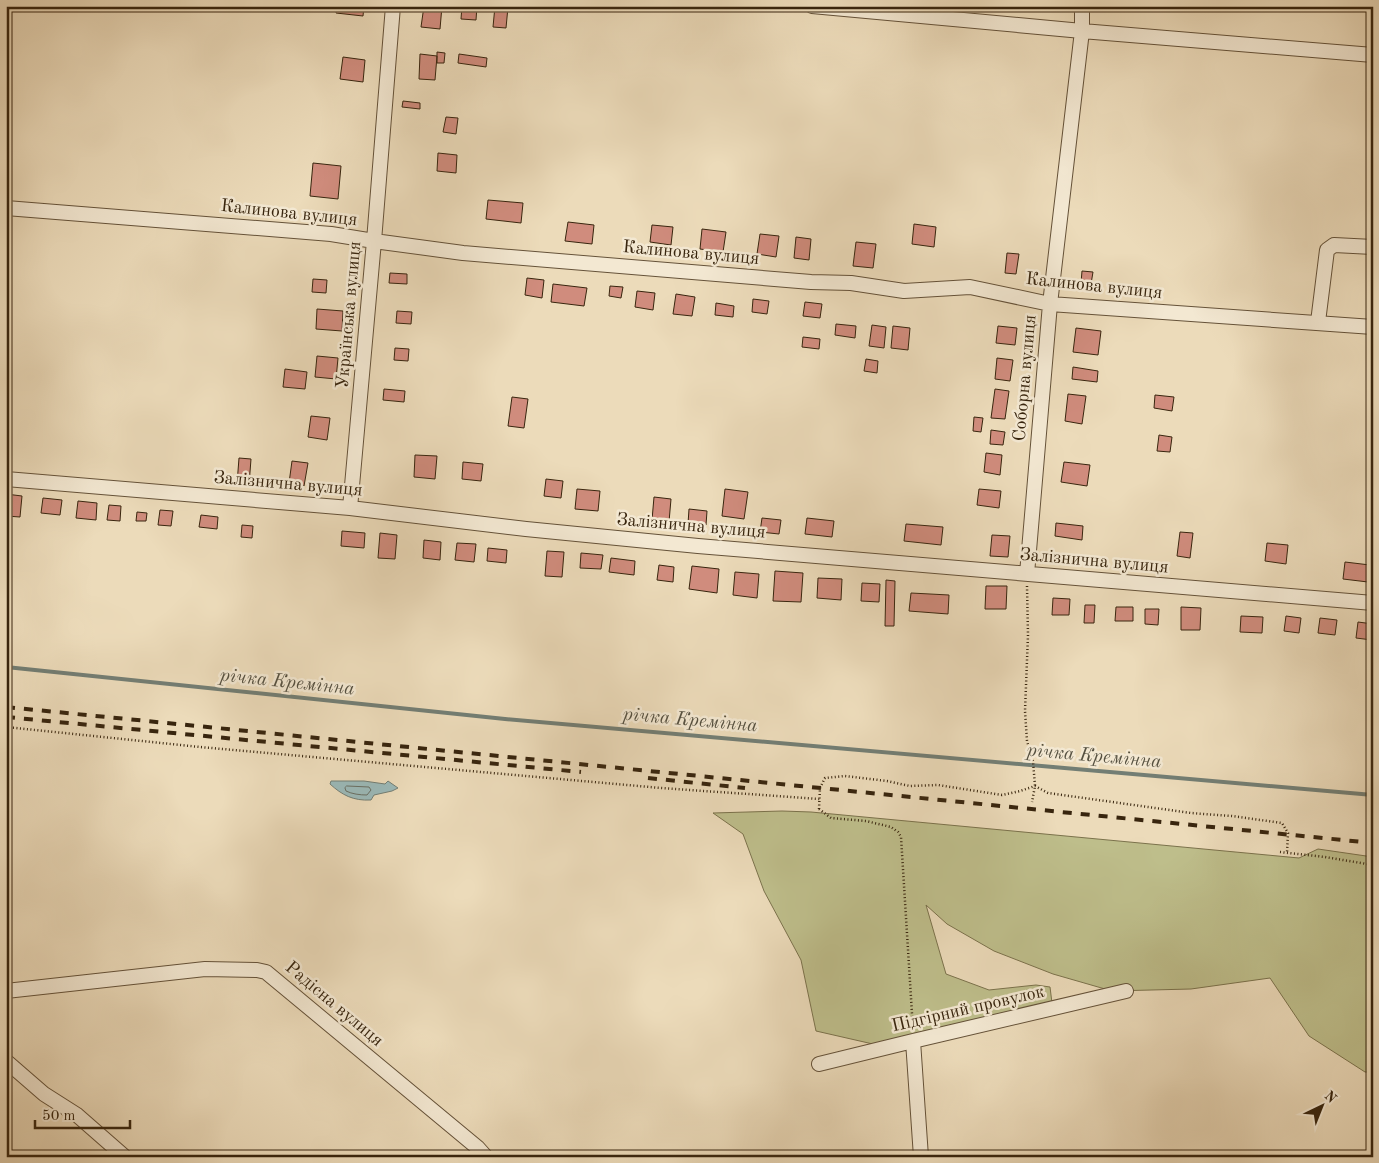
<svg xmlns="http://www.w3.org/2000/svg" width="1379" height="1163" font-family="'Old Standard TT',serif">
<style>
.green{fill:#bebe8b;stroke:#7b724c}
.water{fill:#9bb9b8;stroke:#737e74}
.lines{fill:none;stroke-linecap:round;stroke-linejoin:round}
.shore{stroke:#6a6f63;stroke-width:1}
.stream{stroke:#737e74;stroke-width:4}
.building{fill:#d08c7d;stroke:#38250e}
.minor-casing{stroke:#655239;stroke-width:16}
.path{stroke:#38250e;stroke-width:2.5;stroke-dasharray:1 2.5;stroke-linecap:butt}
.minor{stroke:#f3e8d2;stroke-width:14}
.rail{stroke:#38250e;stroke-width:4;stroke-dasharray:9 9;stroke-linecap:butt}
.labels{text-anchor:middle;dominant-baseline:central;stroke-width:5;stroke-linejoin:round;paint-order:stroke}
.street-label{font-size:18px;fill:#38250e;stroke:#f3e8d2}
.water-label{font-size:19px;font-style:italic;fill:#565141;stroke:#f3e8d2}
</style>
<rect width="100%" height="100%" fill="#ecdbba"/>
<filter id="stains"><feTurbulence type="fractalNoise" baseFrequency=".004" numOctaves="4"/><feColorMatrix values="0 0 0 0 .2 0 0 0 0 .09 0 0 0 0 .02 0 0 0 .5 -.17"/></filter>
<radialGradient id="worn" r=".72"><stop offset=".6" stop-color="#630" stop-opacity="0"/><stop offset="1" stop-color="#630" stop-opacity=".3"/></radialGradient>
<path class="green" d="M782,811L811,812L1299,858L1318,849L1373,857V1072H1365L1309,1036L1270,978L1191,989L1112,991L1053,974L994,951L947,924L926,905L946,974L989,990L1036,985L1050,987L1052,1003L886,1047L816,1031L801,960L764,891L743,834L713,813Z"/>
<path class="water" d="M331,781H364L385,784L388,781L398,788L392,791L374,795L371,800C353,801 342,795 330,784Z"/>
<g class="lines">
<path class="shore" d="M347,786L369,787L371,790L367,795C360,795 352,794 346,791L345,788Z"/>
<path class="stream" d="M6,667L505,719L1373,795"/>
</g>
<path class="building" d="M337,6H364L363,16L336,13Z
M424,6H442L440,29L421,27Z
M462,6H477L476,20L461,19Z
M495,6L508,7L506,28L493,27Z
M437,52L445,53L444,63H437Z
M420,54L437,56L435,80L419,79Z
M459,54L487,58L486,67L458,63Z
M343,57L365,60L363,82L340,79Z
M403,101L420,103V109L402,107Z
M446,117L458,118L456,134L443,132Z
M438,153L457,155L456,173L437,171Z
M313,163L341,166L338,199L310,196Z
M488,200L523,203L521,223L486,219Z
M568,222L594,225L592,244L565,241Z
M914,224L936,227L934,247L912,244Z
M652,225L673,227L671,245L650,242Z
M702,229L726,232L723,252L700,249Z
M760,234L779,236L776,257L757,254Z
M796,237L811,239L809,260L794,258Z
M856,242L876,244L873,268L853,266Z
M1007,253L1019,254L1016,274L1005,273Z
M1082,271L1093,272L1091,284L1081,283Z
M390,273L407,274V284L389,283Z
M527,278L544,280L542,298L525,295Z
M313,279L327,280L326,293L312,292Z
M553,284L587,288L584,306L551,302Z
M610,286L623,287L621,298L609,296Z
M637,291L655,293L653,310L635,307Z
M676,294L695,297L692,316L673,314Z
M753,299L769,301L767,314L752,312Z
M805,302L822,304L820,318L803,316Z
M716,303L734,306L733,317L715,315Z
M317,309L343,311L342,331L316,329Z
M397,311L412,312L411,324L396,323Z
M836,324L856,326L855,338L835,335Z
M872,325L886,327L884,348L869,346Z
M893,326L910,328L908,350L891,348Z
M998,326L1017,328L1015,345L996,343Z
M1076,328L1101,331L1098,355L1073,352Z
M803,337L820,339L819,349L802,347Z
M395,348L409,349L408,361L394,360Z
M317,356L338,358L336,379L315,377Z
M997,358L1013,360L1010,381L995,379Z
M866,359L878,361L877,373L864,371Z
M1073,367L1098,371L1097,382L1072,379Z
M285,369L307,372L305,389L283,387Z
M384,389L405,391L404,402L383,400Z
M995,389L1009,391L1005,419L991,418Z
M1068,394L1086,396L1082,424L1065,421Z
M1155,395L1174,397L1172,411L1154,408Z
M512,397L528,399L524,428L508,426Z
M311,416L330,418L327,440L308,437Z
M974,417L983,418L981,432L973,431Z
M991,430L1005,432L1003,445L990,444Z
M1159,435L1172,437L1170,452L1157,451Z
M986,453L1002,455L1000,475L984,472Z
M415,455L437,456L435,479L414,477Z
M239,458L251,459L249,485L237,484Z
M292,461L308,463L304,486L289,483Z
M463,462L483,464L481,481L462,479Z
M1064,462L1090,465L1087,486L1061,482Z
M546,479L563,481L561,498L544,496Z
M577,489L600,491L598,511L575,509Z
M725,489L748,492L744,519L722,516Z
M979,489L1001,491L999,508L977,505Z
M6,494L22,496L20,517L6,516Z
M654,497L671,499L669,522L652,520Z
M43,498L62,500L60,515L41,513Z
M78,501L97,503L96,520L76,518Z
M109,505L121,506L120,521L107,520Z
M689,509L707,511L706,525L688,524Z
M160,510L173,511L171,526L158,525Z
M137,512L147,513L146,521H136Z
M201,515L218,517L217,529L199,527Z
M762,518L781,520L779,534L760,532Z
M807,518L834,521L832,537L805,534Z
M1056,523L1083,526L1082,540L1055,536Z
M906,524L943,527L941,545L904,541Z
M242,525L253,526L252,538L241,537Z
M342,531L365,533L364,548L341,546Z
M1180,532L1193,533L1190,558L1177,556Z
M380,533L397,535L395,559L378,558Z
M992,535L1010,536L1008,557L990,556Z
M424,540L441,542L440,560L423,558Z
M457,543L476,544L474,562L455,560Z
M1267,543L1288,545L1286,564L1265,561Z
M488,548L507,550L506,563L487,561Z
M547,551L564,552L562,577L545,576Z
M581,553L603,555L601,569L580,568Z
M611,558L635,561L634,575L609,572Z
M1345,562L1370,565L1368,582L1343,579Z
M659,565L674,567L673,582L657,580Z
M692,566L719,569L717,593L689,589Z
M775,571L803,573L801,602L773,601Z
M735,572L759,574L757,598L733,595Z
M818,578L842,579L841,600L817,598Z
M886,580L895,581L894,626H885Z
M862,583L880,584L879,602L861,601Z
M986,586H1007L1006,609H985Z
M911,593L949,595L948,614L909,611Z
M1053,598L1070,599L1069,615H1052Z
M1085,605H1095L1094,623H1084Z
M1116,607H1133V621H1115Z
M1181,607L1201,608L1200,630H1181Z
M1145,609H1159L1158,625L1145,624Z
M1241,616L1263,617L1262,633L1240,632Z
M1286,616L1301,618L1299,633L1284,631Z
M1320,618L1337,620L1335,635L1318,633Z
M1358,622L1373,624L1372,640L1356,638Z"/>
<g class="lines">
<g class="minor-casing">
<path id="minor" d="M812,6L1082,31L1373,55
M6,208L331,234L374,241L463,253L811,282L851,283L904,291L970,287L1050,304L1373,327
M1318,322L1327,250L1334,245L1373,247
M6,479L350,508L526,529L698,546L1373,603
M350,508L374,241L393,6
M1027,574L1050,304L1082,31V6
M6,991L205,969L257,970L266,972L478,1148L486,1157
M913,1041L921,1157
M6,1061L44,1094L77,1115L125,1157
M819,1064L913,1041L1126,991"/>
</g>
<path class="path" d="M1027,586L1028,635L1025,711L1027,741L1033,761L1035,786L1032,802
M6,727L200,747L661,788L820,799
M819,809L820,788L825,778L845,776L887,781L910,786L938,785L1002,795L1020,791L1035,786L1048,793L1191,813L1232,816L1282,823L1288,833L1287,853
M819,809L831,818L866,821L891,827L898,832L901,837L913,1030
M1280,852L1325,857L1373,865"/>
<use href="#minor" class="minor"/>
<path class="rail" d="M6,707L1373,843
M6,717L581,772
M648,778L745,788"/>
</g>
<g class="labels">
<g class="street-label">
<text transform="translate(289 213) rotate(6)">Калинова вулиця</text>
<text transform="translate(691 253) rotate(5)">Калинова вулиця</text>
<text transform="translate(1094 286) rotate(6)">Калинова вулиця</text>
<text transform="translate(349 315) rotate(-85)">Українська вулиця</text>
<text transform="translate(1025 378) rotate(-85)">Соборна вулиця</text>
<text transform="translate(288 484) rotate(5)">Залізнична вулиця</text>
<text transform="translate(691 526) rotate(5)">Залізнична вулиця</text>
<text transform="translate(1094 561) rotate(5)">Залізнична вулиця</text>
<text transform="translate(334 1004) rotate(40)">Радісна вулиця</text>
<text transform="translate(968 1009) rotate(-13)">Підгірний провулок</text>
</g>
<g class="water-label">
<text transform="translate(287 683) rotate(6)">річка Кремінна</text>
<text transform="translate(690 721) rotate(5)">річка Кремінна</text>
<text transform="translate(1094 757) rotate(5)">річка Кремінна</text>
</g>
</g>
<rect width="1379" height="1163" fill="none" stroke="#ecdbba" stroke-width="25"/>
<rect x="8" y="8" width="1364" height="1148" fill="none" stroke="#38250e" stroke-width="2.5"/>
<rect x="12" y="12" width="1354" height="1138" fill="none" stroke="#38250e"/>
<g transform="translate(1322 1106) rotate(43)" stroke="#f3e8d2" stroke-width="4" paint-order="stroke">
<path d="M0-4L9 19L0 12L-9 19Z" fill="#38250e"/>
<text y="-8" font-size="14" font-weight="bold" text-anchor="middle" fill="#38250e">N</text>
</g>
<path d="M35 1120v8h95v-8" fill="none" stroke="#38250e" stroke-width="2.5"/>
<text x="42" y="1120" font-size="15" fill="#38250e" stroke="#f3e8d2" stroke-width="4" paint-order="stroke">50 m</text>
<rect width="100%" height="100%" filter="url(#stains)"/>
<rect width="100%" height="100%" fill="url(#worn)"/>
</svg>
